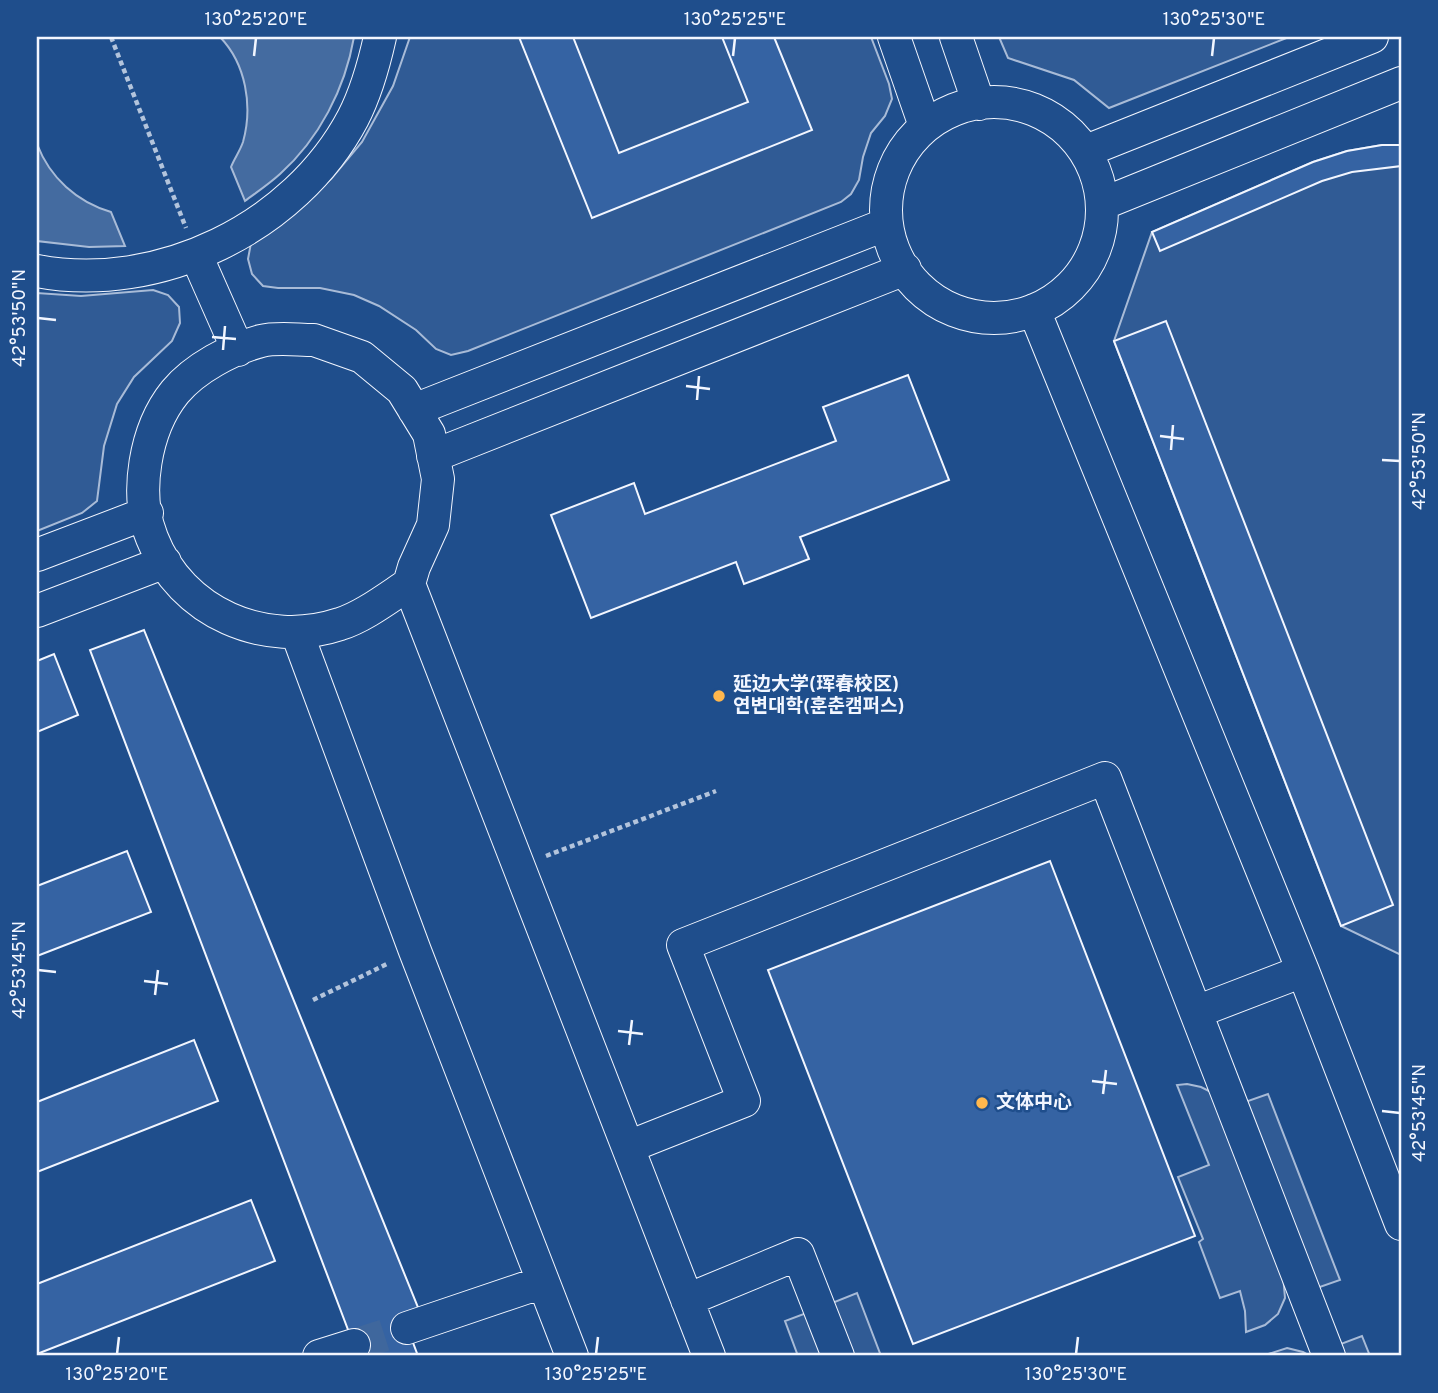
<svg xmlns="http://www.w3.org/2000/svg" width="1438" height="1393" font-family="Overpass,'Noto Sans SC','Noto Sans KR',sans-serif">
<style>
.built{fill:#305b95;stroke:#a8bbd7;stroke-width:2}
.water{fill:#446ba0;stroke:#a8bbd7;stroke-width:2}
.building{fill:#3563a3;stroke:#f2f6ff;stroke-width:2}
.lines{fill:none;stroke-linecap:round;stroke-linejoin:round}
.minor-tunnel{stroke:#3f679d;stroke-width:32;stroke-dasharray:32 16;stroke-linecap:butt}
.minor-casing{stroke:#f2f6ff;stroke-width:34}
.path{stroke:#b3c4dc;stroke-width:4.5;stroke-dasharray:5 3.5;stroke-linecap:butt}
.minor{stroke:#1f4e8c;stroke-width:32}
.ticks{fill:none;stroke:#f2f6ff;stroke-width:2.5}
.poi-dot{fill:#ffb74d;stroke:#1f4e8c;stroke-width:2.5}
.labels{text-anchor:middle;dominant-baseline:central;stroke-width:5;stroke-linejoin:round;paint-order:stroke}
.poi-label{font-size:19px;font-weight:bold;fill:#f2f6ff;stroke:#1f4e8c;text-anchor:start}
.neatline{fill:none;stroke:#f2f6ff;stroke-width:2.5}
.ticks-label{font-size:18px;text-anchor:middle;fill:#f2f6ff}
</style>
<rect width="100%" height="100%" fill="#1f4e8c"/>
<path class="built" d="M410,37H871L889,84L892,99L885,116L871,133L863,157L859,180L851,194L841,202L468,351L451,355L436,349L416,330L379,306L354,295L320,288H278L263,286L252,274L248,259L251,243L331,179L362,142L393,86Z
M999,37H1289L1109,108L1074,80L1008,58Z
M1382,145H1401V955L1341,926L1114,341L1152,232L1313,162L1347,151Z
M153,290L168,295L179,307L180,323L172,341L134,377L117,404L104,446L97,501L82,513L37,531V293L81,296Z
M1187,1084L1201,1087L1213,1093L1283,1275L1285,1298L1278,1314L1265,1325L1246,1332L1245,1311L1240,1291L1220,1298L1199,1242L1203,1239L1178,1177L1209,1165L1177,1085Z
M1268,1094L1340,1280L1317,1288L1245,1102Z
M857,1293L881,1356H852L832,1303Z
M809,1312L826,1356H798L785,1321Z
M1362,1336L1370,1356H1342L1338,1345Z
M1287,1348L1303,1352L1310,1356H1262Z"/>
<path class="water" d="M220,37H354C345,89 319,139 280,174C269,184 257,192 245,201L231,167C234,159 240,151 243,142C253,106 246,64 220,37Z
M37,144C50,178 77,202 111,212L125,246L89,247L37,241Z"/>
<path class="building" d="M519,37H573L619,153L748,102L722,37H774L812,130L592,218Z
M1382,145H1401V166L1352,172L1322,181L1160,251L1152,232L1313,162L1347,151Z
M1166,321L1393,905L1341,926L1114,341Z
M908,375L949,480L800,537L809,559L744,584L736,562L591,618L551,515L634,483L645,514L836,441L823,407Z
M144,630L419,1310L403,1316L418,1356H358L90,650Z
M54,654L78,715L37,732V661Z
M127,851L151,912L37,956V886Z
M1050,861L1195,1236L913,1344L768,970Z
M194,1040L218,1101L37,1172V1102Z
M251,1200L275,1261L37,1354V1284Z"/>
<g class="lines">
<path class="minor-tunnel" d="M354,1345L407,1328"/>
<g class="minor-casing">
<path id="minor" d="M894,37L925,126
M956,37L979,104
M886 210a108 108 0 1 1 216 0a108 108 0 1 1-216 0Z
M1086,151L1372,37
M1102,204L1401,83
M196,255L238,350
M37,271C158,294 295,228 353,118C366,93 374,64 380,37
M1034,310L1303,971L1401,1224
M314,340L362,357L402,390L429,434L438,479L433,525L414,567L409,584C389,597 363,617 340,624C265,649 181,613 152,538C134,494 145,429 175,392C195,368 231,349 261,341C277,337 297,340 314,340Z
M414,410L887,224
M433,456L905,269
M37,555L147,513
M409,584L709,1356
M37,611L165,562
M297,633L415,951L572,1356
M1196,1012L1303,971
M628,1147L744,1101L683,945L1105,778L1329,1356
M687,1300L798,1254L838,1356
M407,1328L543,1282
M319,1356L354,1345"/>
</g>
<path class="path" d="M111,37L186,228
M546,856L716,791
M313,1000L389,963"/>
<use href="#minor" class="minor"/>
</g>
<path class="ticks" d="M254,56L256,38M733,56L735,38M1212,56L1214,38M38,318L56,320M212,337L236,339M223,350L225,326M686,386L710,389M697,400L699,376M1160,436L1184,439M1171,450L1173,425M1382,460L1400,461M38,970L56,972M144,981L168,984M155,995L158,970M618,1031L643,1034M629,1045L632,1020M1092,1081L1117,1084M1103,1094L1106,1070M1382,1111L1400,1113M117,1354L119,1337M596,1354L598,1337M1076,1354L1078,1337"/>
<g class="poi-dot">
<circle cx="719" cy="696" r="7"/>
<circle cx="982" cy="1103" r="7"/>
</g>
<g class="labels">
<g class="poi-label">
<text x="733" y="685">延边大学(珲春校区)<tspan x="733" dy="22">연변대학(훈춘캠퍼스)</tspan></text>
<text x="996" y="1103">文体中心</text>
</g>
</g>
<rect width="1438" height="1393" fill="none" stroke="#1f4e8c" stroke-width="77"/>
<rect x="38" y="38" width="1362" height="1316" class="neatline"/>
<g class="ticks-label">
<text x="256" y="25">130°25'20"E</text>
<text x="735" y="25">130°25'25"E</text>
<text x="1214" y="25">130°25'30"E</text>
<text transform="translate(19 318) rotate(-90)" y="6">42°53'50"N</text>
<text transform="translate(1419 461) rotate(-90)" y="6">42°53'50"N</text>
<text transform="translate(19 970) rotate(-90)" y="6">42°53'45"N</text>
<text transform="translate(1419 1113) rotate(-90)" y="6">42°53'45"N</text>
<text x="117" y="1380">130°25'20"E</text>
<text x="596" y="1380">130°25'25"E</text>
<text x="1076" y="1380">130°25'30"E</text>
</g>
</svg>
